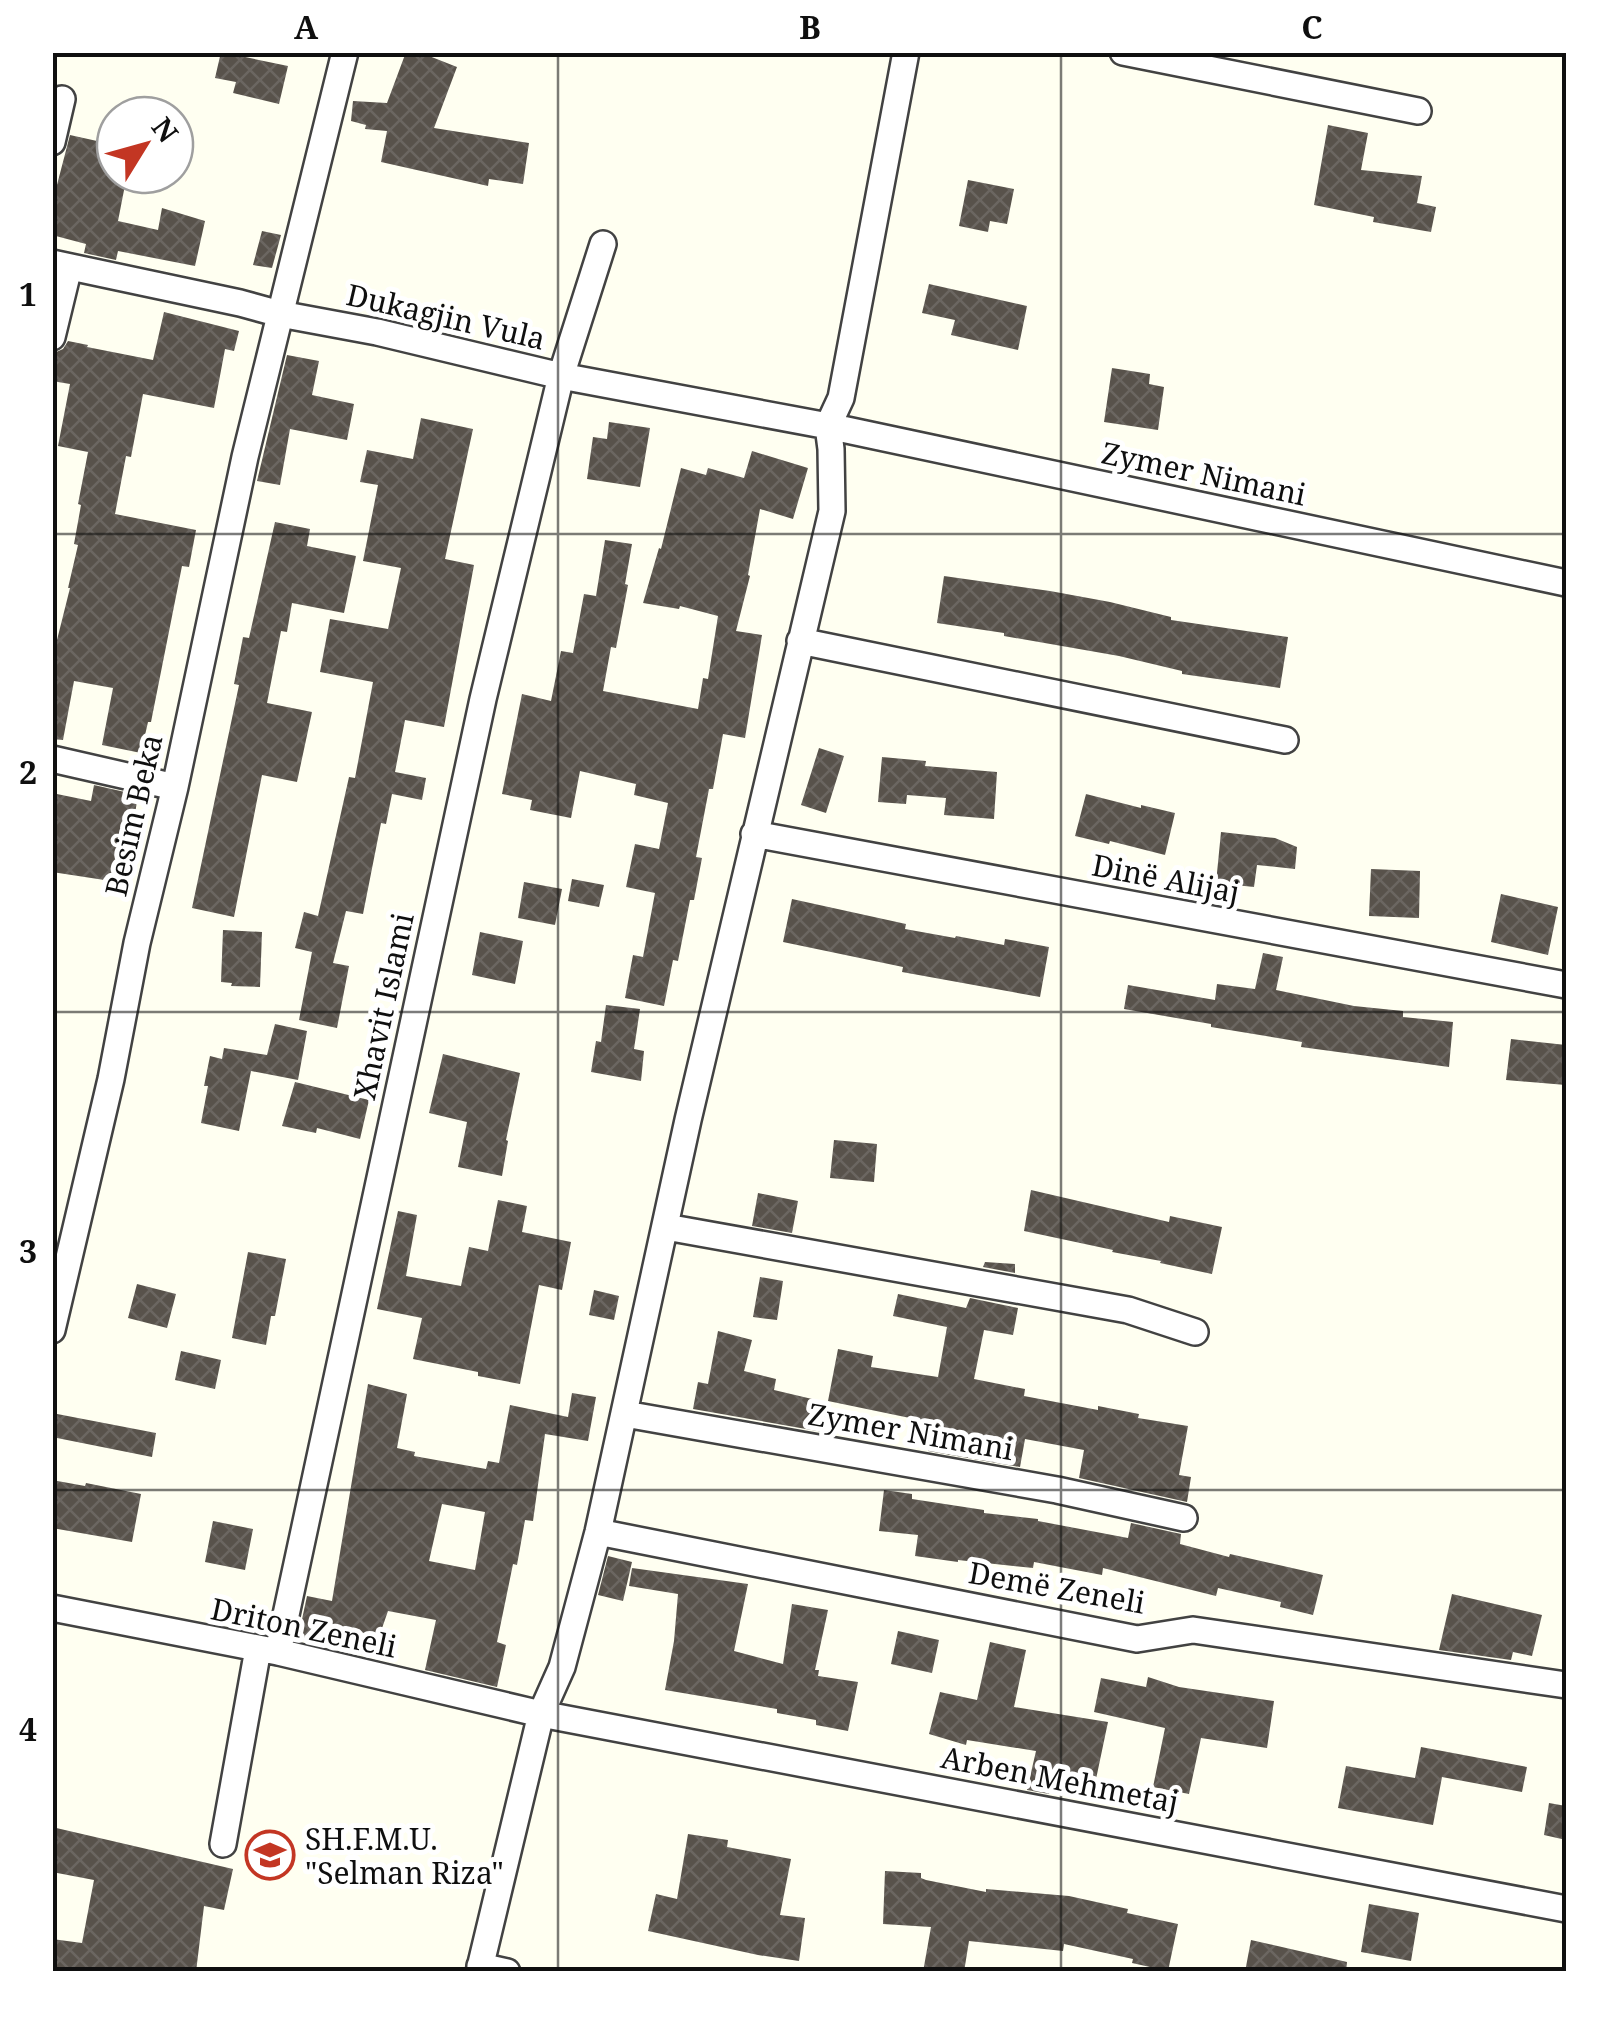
<svg xmlns="http://www.w3.org/2000/svg" width="1619" height="2024" font-family="'Noto Serif',serif">
<style>
.building{fill:url(#building-cross-hatch);fill-rule:evenodd}
.lines{fill:none;stroke-linecap:round;stroke-linejoin:round}
.minor-casing{stroke:#424242;stroke-width:30}
.minor{stroke:#fff;stroke-width:25}
.grid{fill:none;stroke:#0f0f0f;stroke-width:2.5;stroke-opacity:0.55}
.labels{text-anchor:middle;dominant-baseline:central;stroke-width:10;stroke-linejoin:round;paint-order:stroke}
.street-label{font-size:30px;fill:#0f0f0f;stroke:#fff}
.poi-label{font-size:30px;fill:#0f0f0f;stroke:#fff;text-anchor:start}
.neatline{fill:none;stroke:#0f0f0f;stroke-width:4}
.grid-label{font-size:32px;text-anchor:middle;font-weight:bold;fill:#0f0f0f}
</style>
<defs>
<pattern id="building-cross-hatch" width="8" height="8" patternUnits="userSpaceOnUse" patternTransform="scale(2.5)"><rect width="8" height="8" fill="#58524b"/><path d="M0 0l8 8M0 8l8-8" fill="none" stroke="#6b6661"/></pattern>
</defs>
<rect width="100%" height="100%" fill="#fffff1"/>
<path class="building" d="M221,52L288,66L279,104L233,93L236,82L215,78Z
M406,52H419L457,67L434,128L529,143L523,184L489,179L488,186L381,162L387,131L365,129L366,125L351,121L353,101L387,103Z
M1328,125L1368,133L1361,170L1422,176L1417,203L1436,207L1431,232L1373,222L1374,217L1314,205Z
M70,135L115,145V178L126,180L118,221L158,230L162,208L205,221L195,266L118,251L116,260L84,253L86,244L52,235V204Z
M968,180L1014,189L1007,224L990,221L988,232L959,226Z
M262,231L281,235L272,268L253,265Z
M929,284L1027,306L1018,350L951,335L955,320L922,313Z
M164,312L239,331L234,351L225,349L214,408L143,394L131,457L126,456L115,514L196,530L189,567L182,566L151,722H148L141,753L102,745L113,688L74,681L63,740L52,739V660L70,588H68L78,545L74,544L81,505L78,504L88,452L58,446L70,384L52,381L54,353L63,349L68,341L88,345L87,347L153,360Z
M287,355L319,361L312,395L354,404L347,440L290,429L280,485L257,481Z
M1112,368L1150,374L1149,384L1164,387L1158,430L1104,422Z
M421,418L473,429L445,559L474,565L444,727L405,720L395,772L426,778L422,800L392,794L386,824L381,823L363,914L346,911L333,963L349,966L337,1028L299,1020L312,952L295,948L304,912L318,916L349,777L355,778L373,682L320,672L330,619L388,629L401,568L363,561L378,485L360,482L367,450L413,459Z
M609,422L650,428L640,487L587,479L593,437L607,439Z
M752,451L808,468L793,519L760,509L748,575L750,576L736,631L762,635L745,738L723,734L713,789H709L696,857L702,858L694,900H690L678,961L673,960L664,1006L625,998L633,955L643,957L655,893L626,887L635,844L659,849L668,803L634,795L636,784L580,771L571,818L530,810L532,800L502,794L522,694L551,701L561,651L573,653L584,594L596,596L605,540L632,544L625,584L628,585L616,648L611,647L603,691L698,709L703,678L708,679L718,616L680,606L679,609L643,603L659,548L661,549L681,468L706,475L708,468L744,478Z
M275,522L310,529L307,546L356,556L344,613L292,603L287,632L281,631L267,703L312,712L297,782L262,775L234,917L192,908L239,685L234,684L243,637L249,638Z
M944,576L1050,591L1110,602L1171,617V620L1288,637L1280,688L1182,674V671L1119,656L1004,636V633L937,623Z
M819,748L844,756L826,813L801,805Z
M882,757L926,761L925,766L997,772L994,819L944,815L946,798L907,795L906,804L878,802Z
M94,785L138,795L124,883L52,872V793L91,801Z
M1086,794L1141,808V805L1175,813L1165,855L1110,841L1109,844L1075,836Z
M1221,832L1275,838L1297,847L1295,869L1257,865L1254,887L1216,883Z
M1371,869L1420,871L1419,918L1369,916Z
M572,879L604,885L599,907L568,901Z
M524,882L562,889L555,925L518,918Z
M1501,894L1558,907L1548,955L1491,942Z
M792,899L906,924L905,929L955,938L956,936L1004,945L1005,939L1049,947L1040,997L902,972L903,967L783,942Z
M223,930L262,932L260,987L231,986L232,983L221,982Z
M480,932L523,941L515,984L472,975Z
M1263,953L1283,957L1276,990L1354,1006L1403,1011V1017L1453,1022L1449,1067L1301,1047L1302,1042L1211,1027V1024L1124,1009L1128,985L1215,1000L1217,984L1255,989Z
M606,1005L640,1009L634,1049L644,1051L641,1081L591,1072L596,1041L601,1042Z
M275,1024L307,1031L298,1080L251,1071L239,1131L201,1123L208,1086H204L210,1056L222,1059L224,1048L267,1055Z
M1511,1039L1566,1045V1085L1506,1080Z
M443,1054L520,1073L506,1140L508,1141L502,1176L458,1167L467,1122L429,1113Z
M295,1082L369,1100L360,1139L317,1128L316,1133L282,1126Z
M834,1140L877,1144L874,1182L830,1178Z
M1031,1190L1169,1222L1170,1216L1222,1227L1212,1274L1160,1263L1161,1261L1112,1252L1113,1250L1024,1231Z
M758,1193L798,1201L792,1233L752,1226Z
M498,1200L527,1206L522,1232L571,1242L562,1290L539,1285L520,1384L478,1376V1372L413,1359L422,1318L377,1309L398,1211L417,1215L406,1276L461,1286L469,1247L488,1251Z
M248,1252L286,1259L275,1316H271L266,1345L232,1338Z
M985,1262L1015,1264V1273L983,1267Z
M760,1277L783,1281L777,1320L753,1317Z
M137,1284L176,1294L167,1328L128,1318Z
M594,1290L619,1296L614,1320L589,1315Z
M898,1294L966,1308L970,1298L1018,1308L1013,1335L984,1330L974,1379L1025,1389L1024,1396L1098,1410V1406L1139,1414L1138,1418L1188,1426L1179,1475L1191,1477L1187,1502L1079,1478L1084,1450L1025,1439L1020,1467L928,1451L934,1423L828,1401L838,1349L873,1356L871,1367L938,1377L947,1327L893,1316Z
M718,1331L752,1340L744,1371L776,1379L774,1390L829,1403L823,1432L693,1409L698,1382L708,1384Z
M181,1351L221,1360L215,1389L175,1380Z
M368,1384L407,1394L397,1448L415,1452L414,1456L486,1469L488,1461L499,1463L510,1405L568,1417L572,1393L596,1397L588,1441L545,1434L533,1521L525,1520L517,1565L513,1564L497,1642L506,1645L497,1687L425,1670L436,1620L388,1611L372,1657L298,1638L307,1596L332,1601ZM442,1504L485,1512L475,1570L429,1561Z
M52,1413L156,1433L152,1457L52,1437Z
M52,1480L85,1486L86,1483L141,1494L132,1542L52,1528Z
M884,1490L912,1494V1499L984,1510V1513L1038,1519V1521L1128,1538L1131,1523L1181,1534L1180,1544L1229,1557L1230,1554L1323,1575L1313,1615L1280,1607L1281,1602L1218,1588L1216,1596L1103,1568L1102,1575L1034,1562L1033,1568L958,1560V1562L915,1556L918,1535L879,1531Z
M213,1521L253,1529L245,1570L205,1562Z
M608,1556L632,1562L623,1601L598,1595Z
M632,1568L748,1584L734,1651L783,1664L792,1604L828,1610L815,1670H819L818,1676L858,1682L848,1731L816,1725V1720L777,1713V1709L665,1690L674,1641L678,1594L629,1586Z
M1452,1594L1542,1615L1532,1656L1513,1652L1511,1660L1439,1650Z
M898,1631L939,1640L932,1673L891,1664Z
M990,1642L1026,1650L1014,1707L1108,1722L1095,1784L1055,1773L1049,1794L1027,1790L1036,1751L967,1740L966,1745L929,1734L940,1692L977,1700Z
M1148,1677L1179,1687L1274,1701L1267,1748L1201,1738L1189,1794L1153,1787L1165,1728L1094,1712L1101,1678L1146,1687Z
M1421,1747L1527,1767L1522,1792L1442,1777L1433,1825L1338,1808L1346,1766L1415,1778Z
M1549,1803L1566,1806V1840L1544,1835Z
M52,1827L233,1869L224,1910L204,1906L196,1972H52V1939L82,1943L94,1880L52,1872Z
M688,1834L728,1840L727,1847L791,1859L780,1915L805,1918L799,1961L758,1955L648,1931L656,1894L677,1899Z
M885,1871L921,1873V1878L926,1880L986,1892V1889L1069,1896L1128,1909L1127,1913L1178,1924L1168,1971L1132,1963L1133,1959L1064,1944L1063,1951L969,1941L964,1972H923L931,1927L883,1924Z
M1369,1904L1419,1913L1411,1961L1361,1952Z
M1251,1940L1347,1962L1346,1972H1245Z"/>
<g class="lines">
<g class="minor-casing">
<path id="minor" d="M1123,52L1418,111
M52,142L62,99
M52,263L240,303L280,314L377,332L561,376L828,426L1566,583
M52,337L69,267
M800,641L1285,740
M52,759L175,787
M754,834L1566,985
M666,1227L1128,1310L1195,1332
M52,1330L111,1079L137,943L175,787L245,457L345,52
M625,1414L1057,1490L1184,1518
M598,1532L1137,1639L1193,1630L1566,1685
M52,1608L278,1652L541,1714L1566,1909
M278,1652L483,699L561,376L603,244
M223,1844L258,1649
M480,1966L507,1972
M479,1972L541,1714L562,1667L598,1532L688,1120L832,511L831,449L828,426L841,398L906,52"/>
</g>
<use href="#minor" class="minor"/>
</g>
<path class="grid" d="M558,52V1972M1061,52V1972M52,534H1566M52,1012H1566M52,1490H1566"/>
<defs>
<g id="school-ring" transform="scale(2.5)"><circle r="9.5" fill="#fff" stroke="#c33623" stroke-width="1.5"/><path d="M0-5L7-2L0 1L-7-2ZM-4 1L0 2.5L4 1V4Q0 6-4 4Z" fill="#c33623"/></g>
</defs>
<g fill-rule="evenodd">
<use href="#school-ring" x="270" y="1855"/>
</g>
<g class="labels">
<g class="street-label">
<text transform="translate(446 316) rotate(13)">Dukagjin Vula</text>
<text transform="translate(1204 473) rotate(12)">Zymer Nimani</text>
<text transform="translate(133 815) rotate(-77)">Besim Beka</text>
<text transform="translate(1166 878) rotate(11)">Dinë Alijaj</text>
<text transform="translate(383 1006) rotate(-78)">Xhavit Islami</text>
<text transform="translate(911 1431) rotate(10)">Zymer Nimani</text>
<text transform="translate(1057 1587) rotate(10)">Demë Zeneli</text>
<text transform="translate(304 1627) rotate(12)">Driton Zeneli</text>
<text transform="translate(1060 1779) rotate(11)">Arben Mehmetaj</text>
</g>
<g class="poi-label">
<text x="305" y="1838">SH.F.M.U.<tspan x="305" dy="34">"Selman Riza"</tspan></text>
</g>
</g>
<rect width="1619" height="2024" fill="none" stroke="#ffffff" stroke-width="110"/>
<g transform="translate(145 145) rotate(53)"><circle r="48" fill="#ffffff" stroke="#9f9f9f" stroke-width="2.5"/>
<path d="M0-8L18 38L0 25L-18 38Z" fill="#c33623"/>
<text y="-15" font-size="28" font-weight="bold" text-anchor="middle" fill="#0f0f0f">N</text>
</g>
<rect x="55" y="55" width="1509" height="1914" class="neatline"/>
<g class="grid-label">
<text x="306" y="39">A</text>
<text x="810" y="39">B</text>
<text x="1312" y="39">C</text>
<text x="28" y="306">1</text>
<text x="28" y="784">2</text>
<text x="28" y="1263">3</text>
<text x="28" y="1741">4</text>
</g>
</svg>
